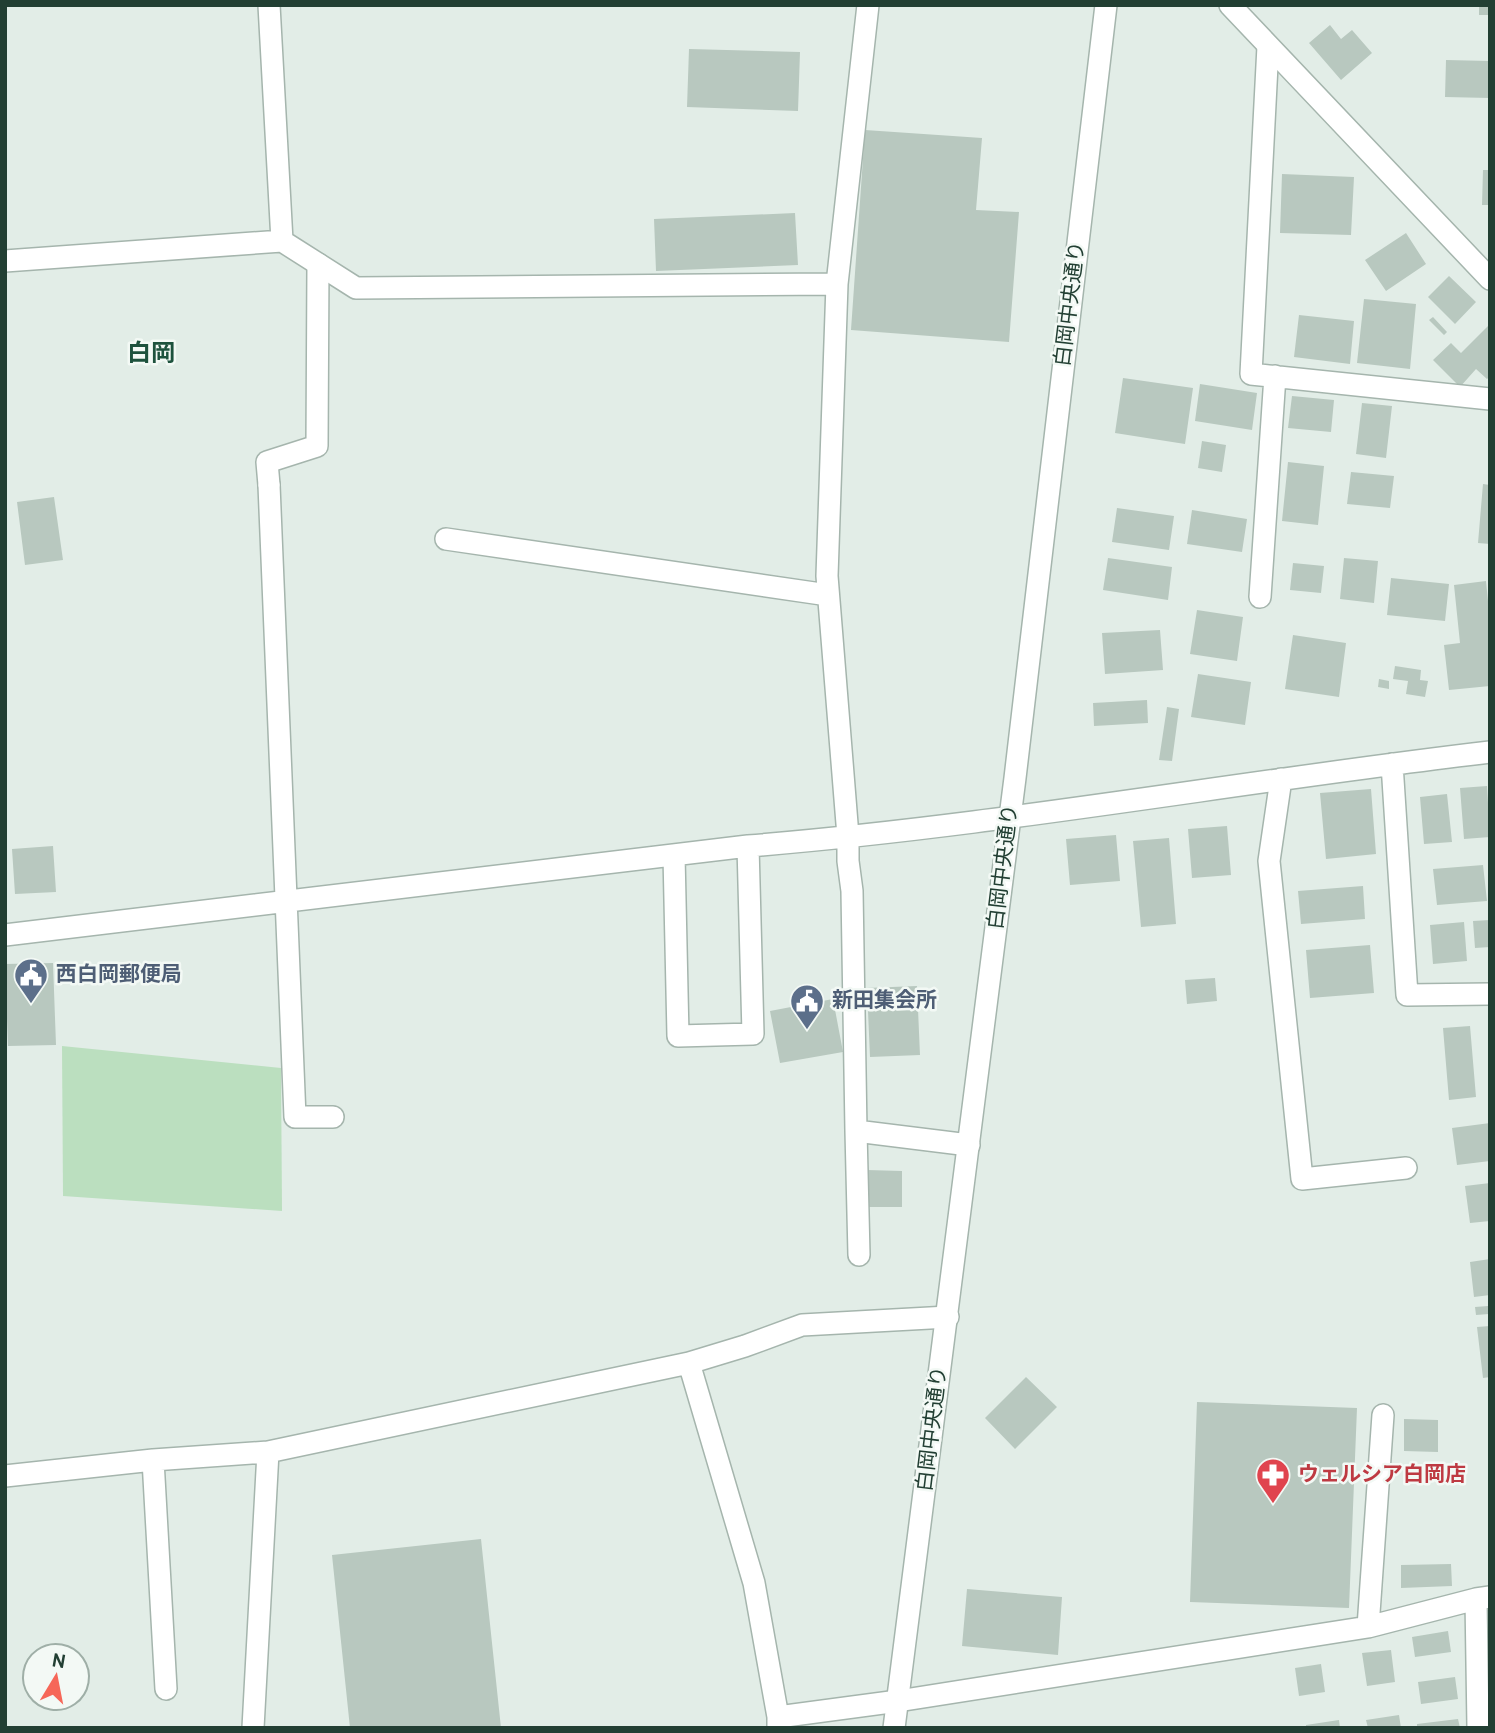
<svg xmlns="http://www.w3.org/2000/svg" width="1495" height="1733" font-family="Overpass,'Noto Sans JP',sans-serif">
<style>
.green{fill:#bbdfbf}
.building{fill:#b8c8bf}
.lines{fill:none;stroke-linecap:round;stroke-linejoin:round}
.service-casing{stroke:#a5b5ad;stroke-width:24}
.minor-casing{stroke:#a5b5ad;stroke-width:24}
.tertiary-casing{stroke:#a5b5ad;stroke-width:24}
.service{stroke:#fff;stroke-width:21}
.minor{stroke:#fff;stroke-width:21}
.tertiary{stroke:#fff;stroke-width:21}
.labels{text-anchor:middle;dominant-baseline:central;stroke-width:5;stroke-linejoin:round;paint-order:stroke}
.street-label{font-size:21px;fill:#223f33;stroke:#f3f9f5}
.service-label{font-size:21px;font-weight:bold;fill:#4e5e75;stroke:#f3f9f5;text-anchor:start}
.health-label{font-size:21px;font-weight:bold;fill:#be3a42;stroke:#f3f9f5;text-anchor:start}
.quarter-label{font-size:24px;font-weight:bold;fill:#1d523d;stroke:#f3f9f5}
</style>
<rect width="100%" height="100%" fill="#e2ede7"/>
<path class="green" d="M62,1046L281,1068L282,1211L63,1196Z"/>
<path class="building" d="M1479,5H1490V15H1479Z
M1330,25L1341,39L1352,30L1372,53L1341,80L1309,43Z
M689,49L800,52L798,111L687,107Z
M1446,60L1490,61V98L1445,97Z
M865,130L982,138L976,210L1019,212L1009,342L851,330Z
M1483,170H1490V205H1482Z
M1282,174L1354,177L1351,235L1280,233Z
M795,213L798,265L656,271L654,219Z
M1406,233L1426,264L1386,291L1365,260Z
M1449,276L1476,302L1455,324L1428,297Z
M1364,299L1416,304L1410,369L1357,363Z
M1299,315L1354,321L1350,364L1294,357Z
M1433,317L1447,332L1444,335L1429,320Z
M1490,324V376L1487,379L1476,369L1460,387L1433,360L1451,343L1461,353Z
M1123,378L1193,388L1185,444L1115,433Z
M1200,384L1257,393L1252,430L1195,421Z
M1292,396L1334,400L1331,432L1288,428Z
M1362,403L1392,406L1386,458L1356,454Z
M1202,441L1226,445L1222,472L1198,468Z
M1288,462L1324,466L1318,525L1282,521Z
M1351,472L1394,476L1390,508L1347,504Z
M1483,484L1490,485V544L1478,543Z
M54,497L63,560L25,565L17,502Z
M1117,508L1174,516L1169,550L1112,542Z
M1192,510L1247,519L1242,552L1187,544Z
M1108,558L1172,567L1168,600L1103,590Z
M1344,558L1378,561L1374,603L1340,599Z
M1293,563L1324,566L1321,593L1290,590Z
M1391,578L1449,584L1445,621L1387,615Z
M1486,581L1490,621V686L1449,690L1444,645L1460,643L1454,585Z
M1197,610L1243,617L1237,661L1190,654Z
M1160,630L1163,670L1105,674L1102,633Z
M1293,635L1346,643L1339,697L1285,689Z
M1395,666L1421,670L1420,680L1428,681L1425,697L1406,694L1408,681L1393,679Z
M1198,674L1251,682L1245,725L1191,717Z
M1379,679L1389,681V689L1378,687Z
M1147,700L1148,723L1094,726L1093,703Z
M1167,707L1179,709L1172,761L1159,760Z
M1487,786L1490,837L1464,839L1460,788Z
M1371,789L1376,854L1326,859L1320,793Z
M1447,794L1452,842L1424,844L1420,797Z
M1227,826L1231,875L1192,878L1188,829Z
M1116,835L1120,881L1070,885L1066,839Z
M1169,838L1176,924L1141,927L1133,841Z
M53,846L56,892L15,894L12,849Z
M1483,865L1487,901L1437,905L1433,869Z
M1363,886L1365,919L1301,924L1298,891Z
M1490,920V947L1475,948L1473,921Z
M1464,922L1467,961L1433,964L1430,925Z
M1370,945L1374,993L1310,998L1306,950Z
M53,963L56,1045L8,1046L5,964Z
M1215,978L1217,1001L1187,1004L1185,980Z
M917,986L920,1055L870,1057L867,988Z
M833,999L843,1052L780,1063L770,1011Z
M1470,1026L1476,1097L1449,1100L1443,1028Z
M1490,1123V1161L1457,1165L1452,1128Z
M867,1170L902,1171V1207H866Z
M1490,1183V1221L1470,1223L1465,1186Z
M1490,1259V1295L1474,1297L1470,1262Z
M1488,1306L1489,1314L1476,1315L1475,1307Z
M1490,1326V1377L1483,1378L1477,1327Z
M1026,1377L1057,1407L1015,1449L985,1418Z
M1197,1402L1357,1408L1349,1608L1190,1602Z
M1404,1419L1438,1420V1452L1404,1451Z
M481,1539L501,1728H350L332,1555Z
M1451,1564L1452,1586L1401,1588V1565Z
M967,1589L1062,1597L1058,1655L962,1646Z
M1448,1631L1451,1652L1415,1657L1412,1637Z
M1391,1650L1395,1682L1367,1686L1362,1653Z
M1321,1664L1325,1692L1299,1696L1295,1668Z
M1455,1677L1458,1699L1421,1704L1418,1682Z
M1399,1715L1401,1728H1368L1366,1720Z
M1458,1719L1460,1728H1417V1724Z
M1339,1720L1340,1728H1306V1725Z"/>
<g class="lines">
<g class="service-casing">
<path id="service" d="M269,485L267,462L317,446L318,264"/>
</g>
<g class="minor-casing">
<path id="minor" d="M269,5L282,241
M1268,46L1251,374L1490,399
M5,261L282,241L356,288L837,284
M269,485L295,1117H333
M446,539L828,595
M1260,597L1275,376
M1392,764L1407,995L1490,994
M1281,779L1269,861L1302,1179L1406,1168
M674,855L678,1036L753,1034L748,846
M5,935L748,846C996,826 1242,781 1490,752
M856,1131L969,1145
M859,1255L856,1131L852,891L848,861V836L827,576L837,284L868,5
M689,1363L754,1583L778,1717V1728
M153,1460L166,1689
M5,1476L153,1460L268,1452L689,1363L745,1346L802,1325L948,1317
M1476,1599L1478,1728
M1368,1627L1383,1415
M778,1717L898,1701L1368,1627L1476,1599L1490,1597
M253,1728L268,1452"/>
</g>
<g class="tertiary-casing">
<path id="tertiary" d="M1230,5L1490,279
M894,1728L1015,778L1106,5"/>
</g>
<use href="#service" class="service"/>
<use href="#minor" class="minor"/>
<use href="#tertiary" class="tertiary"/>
</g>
<defs>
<g id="civic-pin" transform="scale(1.75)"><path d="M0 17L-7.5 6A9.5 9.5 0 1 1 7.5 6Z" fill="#5c6f8a" stroke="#f3f9f5"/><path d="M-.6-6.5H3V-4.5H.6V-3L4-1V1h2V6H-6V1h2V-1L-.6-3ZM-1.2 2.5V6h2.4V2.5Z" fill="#fff"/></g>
<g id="pharmacy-pin" transform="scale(1.75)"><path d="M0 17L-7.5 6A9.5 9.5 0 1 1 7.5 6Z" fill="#e0444e" stroke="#f3f9f5"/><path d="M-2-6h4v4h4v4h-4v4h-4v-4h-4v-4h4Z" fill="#fff"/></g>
</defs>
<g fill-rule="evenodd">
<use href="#civic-pin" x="31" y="975"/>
<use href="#civic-pin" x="807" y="1001"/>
<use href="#pharmacy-pin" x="1273" y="1475"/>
</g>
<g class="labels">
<g class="street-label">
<text transform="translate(1071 304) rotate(-83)">白岡中央通り</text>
<text transform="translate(1004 867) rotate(-83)">白岡中央通り</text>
<text transform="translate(933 1429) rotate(-83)">白岡中央通り</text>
</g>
<g class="service-label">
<text x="56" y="975">西白岡郵便局</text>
<text x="832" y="1001">新田集会所</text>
</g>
<g class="health-label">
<text x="1298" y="1475">ウェルシア白岡店</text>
</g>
<g class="quarter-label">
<text x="151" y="355">白岡</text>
</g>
</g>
<rect width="1495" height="1733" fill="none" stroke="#223f33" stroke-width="14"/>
<g transform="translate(56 1677) rotate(10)"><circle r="33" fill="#f3f9f5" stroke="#9fafa7" stroke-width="2"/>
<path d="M0-5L12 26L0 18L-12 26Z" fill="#f66758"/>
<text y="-10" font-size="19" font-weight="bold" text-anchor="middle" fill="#223f33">N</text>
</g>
</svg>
